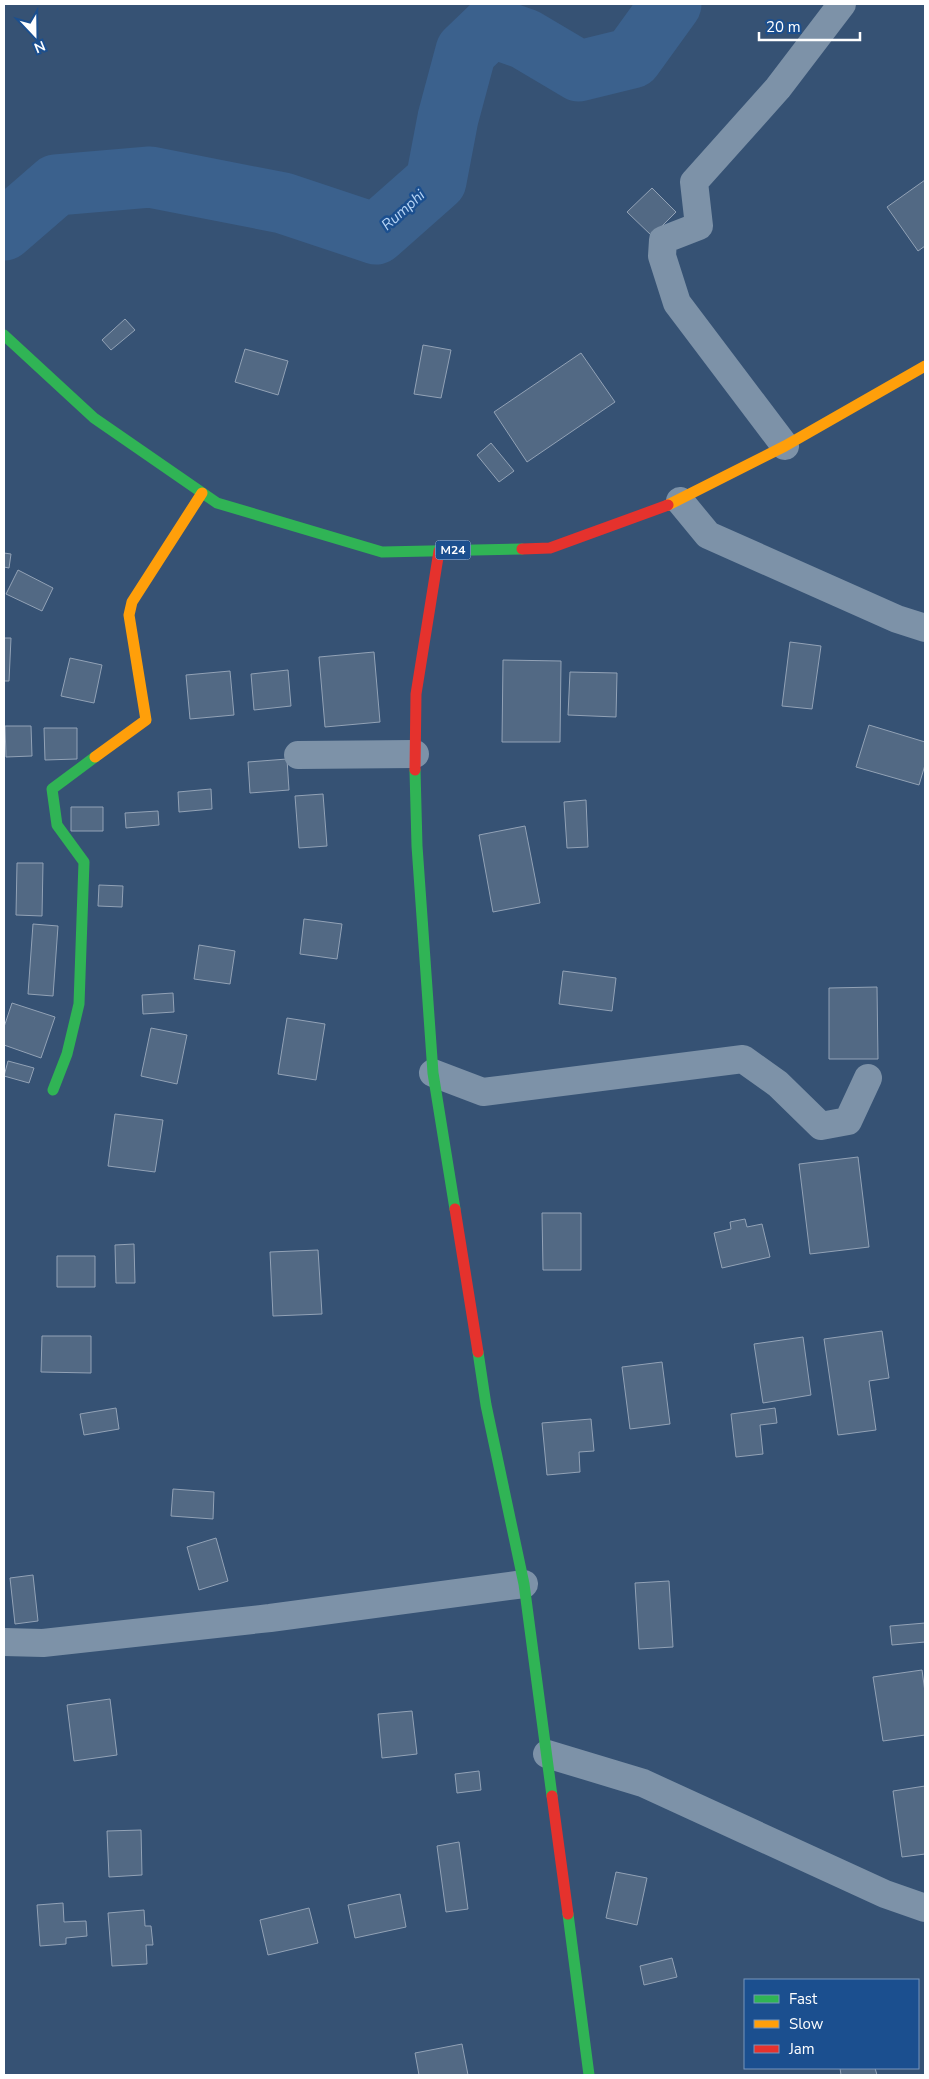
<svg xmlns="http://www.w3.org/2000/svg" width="929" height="2079" font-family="'Nunito Sans',sans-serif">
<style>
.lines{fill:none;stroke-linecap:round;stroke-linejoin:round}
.river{stroke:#3b618d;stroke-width:61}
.building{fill:#526984;stroke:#92a2b6}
.street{stroke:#7d92a8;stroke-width:28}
.fast{stroke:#30b455;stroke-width:11}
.slow{stroke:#ff9f0a;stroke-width:11}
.jam{stroke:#e5322d;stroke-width:11}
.labels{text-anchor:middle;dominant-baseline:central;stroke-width:5;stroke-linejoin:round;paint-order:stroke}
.shield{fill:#1b4f8f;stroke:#bbcadd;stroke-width:1}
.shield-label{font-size:12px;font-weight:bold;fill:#fff}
.water-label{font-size:15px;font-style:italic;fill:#b5d3f5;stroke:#1b4f8f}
</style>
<rect width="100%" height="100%" fill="#365274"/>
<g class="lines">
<path class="river" d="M4,230L56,185L150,177L283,203L376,234L436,181L448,118L466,51L491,27L525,39L579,71L632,58L671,4"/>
</g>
<path class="building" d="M925,180V246L918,251L887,207Z
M652,188L676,212L652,236L627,212Z
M125,319L135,330L111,350L102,340Z
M423,345L451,350L441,398L414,394Z
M245,349L288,361L278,395L235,382Z
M581,353L615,402L527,462L494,412Z
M491,443L514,471L499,482L477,455Z
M4,553L11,554L9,568L4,567Z
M18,570L53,588L42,611L6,594Z
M4,638H11L9,681H4Z
M790,642L821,646L812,709L782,706Z
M374,652L380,722L325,727L319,657Z
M70,658L102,665L94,703L61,696Z
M503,660L561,661L560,742H502Z
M288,670L291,706L254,710L251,674Z
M230,671L234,715L190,719L186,675Z
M570,672L617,673L616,717L568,715Z
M869,725L925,742V765L919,785L856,767Z
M5,726H31L32,756L6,757Z
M44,728H77V759L45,760Z
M287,759L289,790L250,793L248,762Z
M211,789L212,809L179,812L178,792Z
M323,794L327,846L299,848L295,796Z
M586,800L588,847L567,848L564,802Z
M71,807H103V831H71Z
M158,811L159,825L126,828L125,813Z
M525,826L540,903L493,912L479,835Z
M17,863H43L42,916L16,915Z
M99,885L123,886L122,907L98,906Z
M304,919L342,924L337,959L300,954Z
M33,924L58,926L53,996L28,994Z
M199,945L235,951L230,984L194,979Z
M563,971L616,978L612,1011L559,1004Z
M877,987L878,1059H829V988Z
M173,993L174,1012L143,1014L142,995Z
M12,1003L55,1017L41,1058L4,1045V1027Z
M287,1018L325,1024L316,1080L278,1074Z
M151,1028L187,1035L177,1084L141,1076Z
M8,1061L34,1068L29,1083L4,1076Z
M115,1114L163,1120L155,1172L108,1166Z
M858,1157L869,1247L810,1254L799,1164Z
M542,1213H581V1270H543Z
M745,1219L747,1227L762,1224L770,1257L722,1268L714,1233L731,1229L730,1222Z
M134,1244L135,1283H116L115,1245Z
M318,1250L322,1314L273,1316L270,1252Z
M57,1256H95V1287H57Z
M882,1331L889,1378L869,1381L876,1430L838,1435L824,1339Z
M42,1336H91V1373L41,1372Z
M803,1337L811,1395L763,1403L754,1344Z
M662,1362L670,1424L630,1429L622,1367Z
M116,1408L119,1429L84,1435L80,1414Z
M775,1408L777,1423L760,1425L763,1454L736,1457L731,1414Z
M591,1419L594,1451L579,1452L580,1472L547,1475L542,1423Z
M173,1489L214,1492L213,1519L171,1516Z
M216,1538L228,1581L199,1590L187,1547Z
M33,1575L38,1621L15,1624L10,1578Z
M669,1581L673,1647L639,1649L635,1583Z
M925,1623V1642L892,1645L890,1626Z
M922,1670L925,1692V1735L883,1741L873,1677Z
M110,1699L117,1755L74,1761L67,1705Z
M412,1711L417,1754L382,1758L378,1714Z
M479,1771L481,1790L457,1793L455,1774Z
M925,1786V1854L902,1857L893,1791Z
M141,1830L142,1875L109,1877L107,1831Z
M459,1842L468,1909L446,1912L437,1846Z
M616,1872L647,1878L637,1925L606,1918Z
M400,1894L406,1927L355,1938L348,1905Z
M63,1903L64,1922L86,1921L87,1936L66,1938V1944L40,1946L37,1905Z
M309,1908L318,1943L268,1955L260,1920Z
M144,1910L145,1926H151L153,1945H146L147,1964L112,1966L108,1913Z
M672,1958L677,1977L644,1985L640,1966Z
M462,2044L468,2075H419L415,2053Z
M840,2068H875L877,2075H841Z"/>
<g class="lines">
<path class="street" d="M785,446L677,303L662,256L663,240L699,226L694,182L778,88L842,4
M680,501L708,535L897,619L925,628
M298,755L415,754
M433,1073L483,1092L743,1059L778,1084L821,1126L848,1121L868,1078
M4,1642L43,1643L270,1618L524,1584
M547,1754L643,1783L885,1894L925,1908"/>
<path class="fast" d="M4,335L94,418L217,503L382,552L522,549
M415,770L417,846L433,1073L455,1209
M53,1090L67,1054L79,1004L84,862L57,825L52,789L95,757
M478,1352L486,1405L524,1584L552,1796
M568,1914L589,2075"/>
<path class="slow" d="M668,505L785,446L925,366
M95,757L146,720L129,615L132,602L202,493"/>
<path class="jam" d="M522,549L550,548L668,505
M415,770L416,694L439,551
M455,1209L478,1352
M552,1796L568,1914"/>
</g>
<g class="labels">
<rect class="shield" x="435.5" y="540.5" width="35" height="19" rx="4"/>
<g class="shield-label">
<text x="453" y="550">M24</text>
</g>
<g class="water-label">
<text transform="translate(403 210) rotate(-42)">Rumphi</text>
</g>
</g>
<rect width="929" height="2079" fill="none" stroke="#ffffff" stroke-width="10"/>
<rect x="744" y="1979" width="175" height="90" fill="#1b4f8f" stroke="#7695bc"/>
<rect x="754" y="1995" width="25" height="8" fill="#30b455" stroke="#7695bc"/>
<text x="789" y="2004" font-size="15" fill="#ffffff">Fast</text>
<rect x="754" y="2020" width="25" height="8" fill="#ff9f0a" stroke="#7695bc"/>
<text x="789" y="2029" font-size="15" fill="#ffffff">Slow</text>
<rect x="754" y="2045" width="25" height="8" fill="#e5322d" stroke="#7695bc"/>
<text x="789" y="2054" font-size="15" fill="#ffffff">Jam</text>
<g transform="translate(35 35) rotate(158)" stroke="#1b4f8f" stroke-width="4" paint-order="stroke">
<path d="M0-4L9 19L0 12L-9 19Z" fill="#ffffff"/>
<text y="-8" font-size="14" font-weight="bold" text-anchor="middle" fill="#ffffff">N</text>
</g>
<path d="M759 32v8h101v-8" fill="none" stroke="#ffffff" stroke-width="2.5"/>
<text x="766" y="32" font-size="15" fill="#ffffff" stroke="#1b4f8f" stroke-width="4" paint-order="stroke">20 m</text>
</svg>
